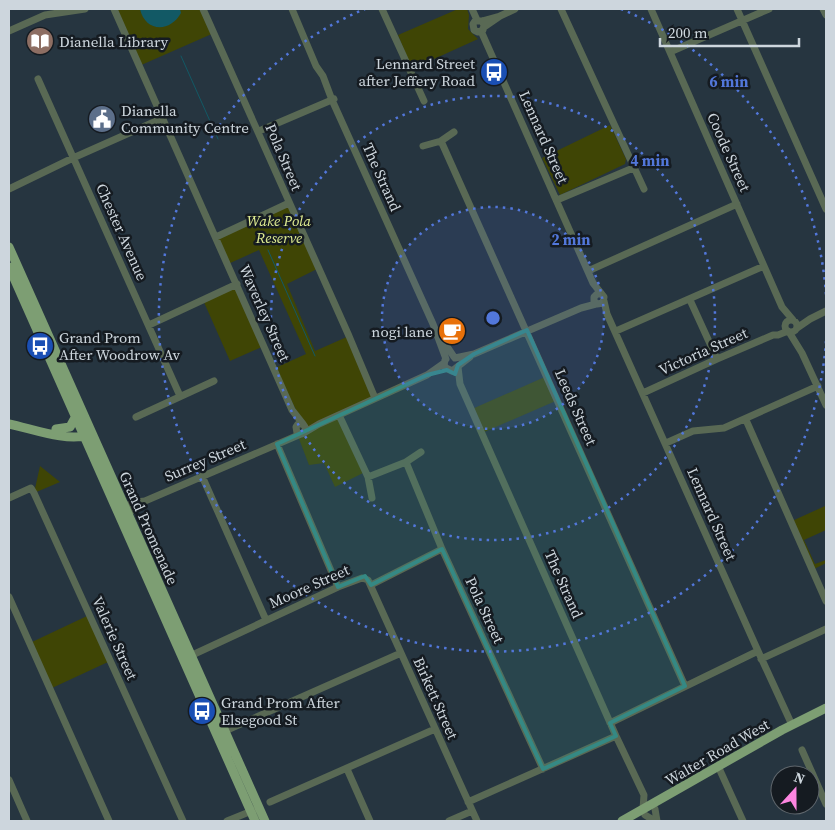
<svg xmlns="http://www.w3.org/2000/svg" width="835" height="830" font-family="'Source Serif 4',serif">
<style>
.green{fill:#3f4505}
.water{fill:#125965}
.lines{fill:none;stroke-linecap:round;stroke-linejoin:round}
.stream{stroke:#125965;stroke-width:1}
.minor{stroke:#596954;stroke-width:7}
.major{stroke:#7d9e73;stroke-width:9}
.marked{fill:#358984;fill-opacity:0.2;stroke:#358984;stroke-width:4;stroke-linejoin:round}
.ring{fill:none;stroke:#5277da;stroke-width:2.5;stroke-dasharray:2.5 5}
.labels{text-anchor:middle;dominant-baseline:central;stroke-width:5;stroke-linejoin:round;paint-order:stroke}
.poi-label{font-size:15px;fill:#cdd6dd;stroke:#151b21;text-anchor:start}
.street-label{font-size:15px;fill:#cdd6dd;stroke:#151b21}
.park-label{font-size:15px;font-style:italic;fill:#e0ed92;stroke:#151b21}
.centre{fill:#5277da;stroke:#151b21;stroke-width:2.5}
.ring-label{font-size:15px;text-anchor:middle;font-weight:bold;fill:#5277da;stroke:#151b21;stroke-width:5;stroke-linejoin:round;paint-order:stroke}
</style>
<rect width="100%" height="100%" fill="#263540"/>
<path class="green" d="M114,9H203L214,33L139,66Z
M458,9H467L469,15L468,29L478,39L412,69L398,35Z
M610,125L626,159L625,164L560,195L542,158Z
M289,203L319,268L287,284L315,351L349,336L375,398L339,415L365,472L335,487L324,463L309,465L296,431L302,434L301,420L275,368L306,354L259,250L228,264L216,237Z
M237,284L264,346L230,361L203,300Z
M547,376L558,400L482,433L472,409Z
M40,466L60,482L34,493Z
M825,506L826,530L804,540L815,564L826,560V563L814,569L792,521Z
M87,616L108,662L52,688L32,642Z"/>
<path class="water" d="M140,9H180L181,13C170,33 145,32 140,9Z"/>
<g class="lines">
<path class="stream" d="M181,56L218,139
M268,250L315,356"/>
<path class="minor" d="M114,9L292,410L303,424
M203,9L349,336L375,398
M292,9L316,66L323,76L332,100L433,324L446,359
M382,9L424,101
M472,9L477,20
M561,9L644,189
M651,9L782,307L793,320
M737,9L826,209
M823,9L826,15
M482,21L484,25L483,30L478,32L474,30L473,24L475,21H482L500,16
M484,27L500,16L515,9
M9,31L45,15L85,9
M481,31L593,283L604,297L603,303L597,304L594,301V297L597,294H601
M670,52L769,9
M38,79L180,396
M259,131L334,99
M441,141L685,686
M423,146L441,141L454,132
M9,189L73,158L163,118
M557,200L633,168
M216,237L289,203
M588,271L737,204
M690,300L717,359
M604,301L607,314L758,651L792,725
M785 326a6 6 0 1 1 12 0a6 6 0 1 1-12 0Z
M149,325L237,284
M797,328L810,319L826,311
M616,331L764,266
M789,332L802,353L826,405
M444,342L454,357
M455,358L474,354L581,308L596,304
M445,360L444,365L446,368L452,371L470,357
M458,367L460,384L616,736L644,795L643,809
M643,393L717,359L773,335H778L788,331
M339,415L368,477L406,462L442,549L543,769
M136,417L214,381
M746,420L826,601
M305,431V427L303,424H298L296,427L297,433L302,434L319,424L427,375L444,363
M666,443L693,431L724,428L818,386
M277,444L338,587
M406,462L421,452
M202,476L266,620
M368,477L372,498
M9,498L31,488L34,493L183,821
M122,507L136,502L145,501L301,434
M124,514L138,508L145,501
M371,585L442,549
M9,597L109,821
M188,657L338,587L362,578L368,580L477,821
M761,659L826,629
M610,723L758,651
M225,731L401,653
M802,750L826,804
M718,766L743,821
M347,769L370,821
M9,780L27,821
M270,802L435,729
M468,802L616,736
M655,809L657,821
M645,815L655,821
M227,821L259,808
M449,821L472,811"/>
<path class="major" d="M9,247L265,821
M9,267L255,821
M9,424C33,429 66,442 89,435
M56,429L70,427L76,416
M622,821L782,730L826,708"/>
</g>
<path class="marked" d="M527,330L685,686L610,723L616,736L543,769L442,549L371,585L365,576L338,587L277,444L427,375L447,370L455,374L458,365L474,354Z"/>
<circle cx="493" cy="318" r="111" fill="#5277da" fill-opacity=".12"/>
<g class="ring">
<circle cx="493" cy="318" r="111"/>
<circle cx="493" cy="318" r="222"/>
<path d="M826 341A334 334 0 1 1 365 9M621 9A334 334 0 0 1 826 295"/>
</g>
<defs>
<g id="library-disc" transform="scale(1.4375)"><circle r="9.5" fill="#8d6e63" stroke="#151b21"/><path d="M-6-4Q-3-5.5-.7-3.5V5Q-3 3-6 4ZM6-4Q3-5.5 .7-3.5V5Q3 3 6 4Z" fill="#fff"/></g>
<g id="bus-disc" transform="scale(1.4375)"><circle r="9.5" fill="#1a4fb4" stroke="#151b21"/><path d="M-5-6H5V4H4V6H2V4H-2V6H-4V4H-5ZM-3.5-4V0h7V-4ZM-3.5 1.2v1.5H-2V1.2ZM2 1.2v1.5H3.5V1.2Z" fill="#fff"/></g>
<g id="civic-disc" transform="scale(1.4375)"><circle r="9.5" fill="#5c6f8a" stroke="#151b21"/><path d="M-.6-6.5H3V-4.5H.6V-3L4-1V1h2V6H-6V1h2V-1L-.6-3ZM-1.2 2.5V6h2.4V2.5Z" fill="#fff"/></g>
<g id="cafe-disc" transform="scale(1.4375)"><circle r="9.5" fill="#e8710a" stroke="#151b21"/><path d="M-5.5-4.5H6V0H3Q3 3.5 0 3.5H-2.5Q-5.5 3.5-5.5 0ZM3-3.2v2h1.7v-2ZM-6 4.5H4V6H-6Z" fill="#fff"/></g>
</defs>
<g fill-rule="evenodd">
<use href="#library-disc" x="40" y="41"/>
<use href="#bus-disc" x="494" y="72"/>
<use href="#civic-disc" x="102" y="119"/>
<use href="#cafe-disc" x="452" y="331"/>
<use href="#bus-disc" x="40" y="346"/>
<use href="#bus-disc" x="202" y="711"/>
</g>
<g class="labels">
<g class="poi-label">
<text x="59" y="41">Dianella Library</text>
<text x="475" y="63" text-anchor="end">Lennard Street<tspan x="475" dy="17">after Jeffery Road</tspan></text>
<text x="121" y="110">Dianella<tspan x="121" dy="17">Community Centre</tspan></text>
<text x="433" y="331" text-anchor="end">nogi lane</text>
<text x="59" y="337">Grand Prom<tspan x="59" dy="17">After Woodrow Av</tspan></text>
<text x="221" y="702">Grand Prom After<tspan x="221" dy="17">Elsegood St</tspan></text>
</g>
<g class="street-label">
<text transform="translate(544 137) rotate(66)">Lennard Street</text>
<text transform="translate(729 152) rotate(66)">Coode Street</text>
<text transform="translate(284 157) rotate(67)">Pola Street</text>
<text transform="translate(382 177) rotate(66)">The Strand</text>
<text transform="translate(122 232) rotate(66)">Chester Avenue</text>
<text transform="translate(265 313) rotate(66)">Waverley Street</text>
<text transform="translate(703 351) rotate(-24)">Victoria Street</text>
<text transform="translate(576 407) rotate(66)">Leeds Street</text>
<text transform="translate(205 460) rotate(-23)">Surrey Street</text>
<text transform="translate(712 514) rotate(66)">Lennard Street</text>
<text transform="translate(149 528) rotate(66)">Grand Promenade</text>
<text transform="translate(564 584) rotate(66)">The Strand</text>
<text transform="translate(309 586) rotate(-24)">Moore Street</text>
<text transform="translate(485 610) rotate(65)">Pola Street</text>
<text transform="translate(115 638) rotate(66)">Valerie Street</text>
<text transform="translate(436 698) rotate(66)">Birkett Street</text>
<text transform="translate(717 752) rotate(-30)">Walter Road West</text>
</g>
<g class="park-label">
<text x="279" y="220">Wake Pola<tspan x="279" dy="17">Reserve</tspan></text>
</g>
</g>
<circle cx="493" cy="318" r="8" class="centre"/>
<g class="ring-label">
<text x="729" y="87">6 min</text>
<text x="650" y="166">4 min</text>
<text x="571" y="245">2 min</text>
</g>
<rect width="835" height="830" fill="none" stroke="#cdd6dd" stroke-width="20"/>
<g transform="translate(795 790) rotate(21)"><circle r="24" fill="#151b21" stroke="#5f666c"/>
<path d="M0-4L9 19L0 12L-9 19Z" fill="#fd86e1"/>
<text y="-8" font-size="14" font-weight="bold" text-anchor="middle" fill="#cdd6dd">N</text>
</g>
<path d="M660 38v8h139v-8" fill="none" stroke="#cdd6dd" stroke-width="2.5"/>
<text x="668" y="38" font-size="15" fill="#cdd6dd" stroke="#151b21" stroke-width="4" paint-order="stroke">200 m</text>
</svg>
